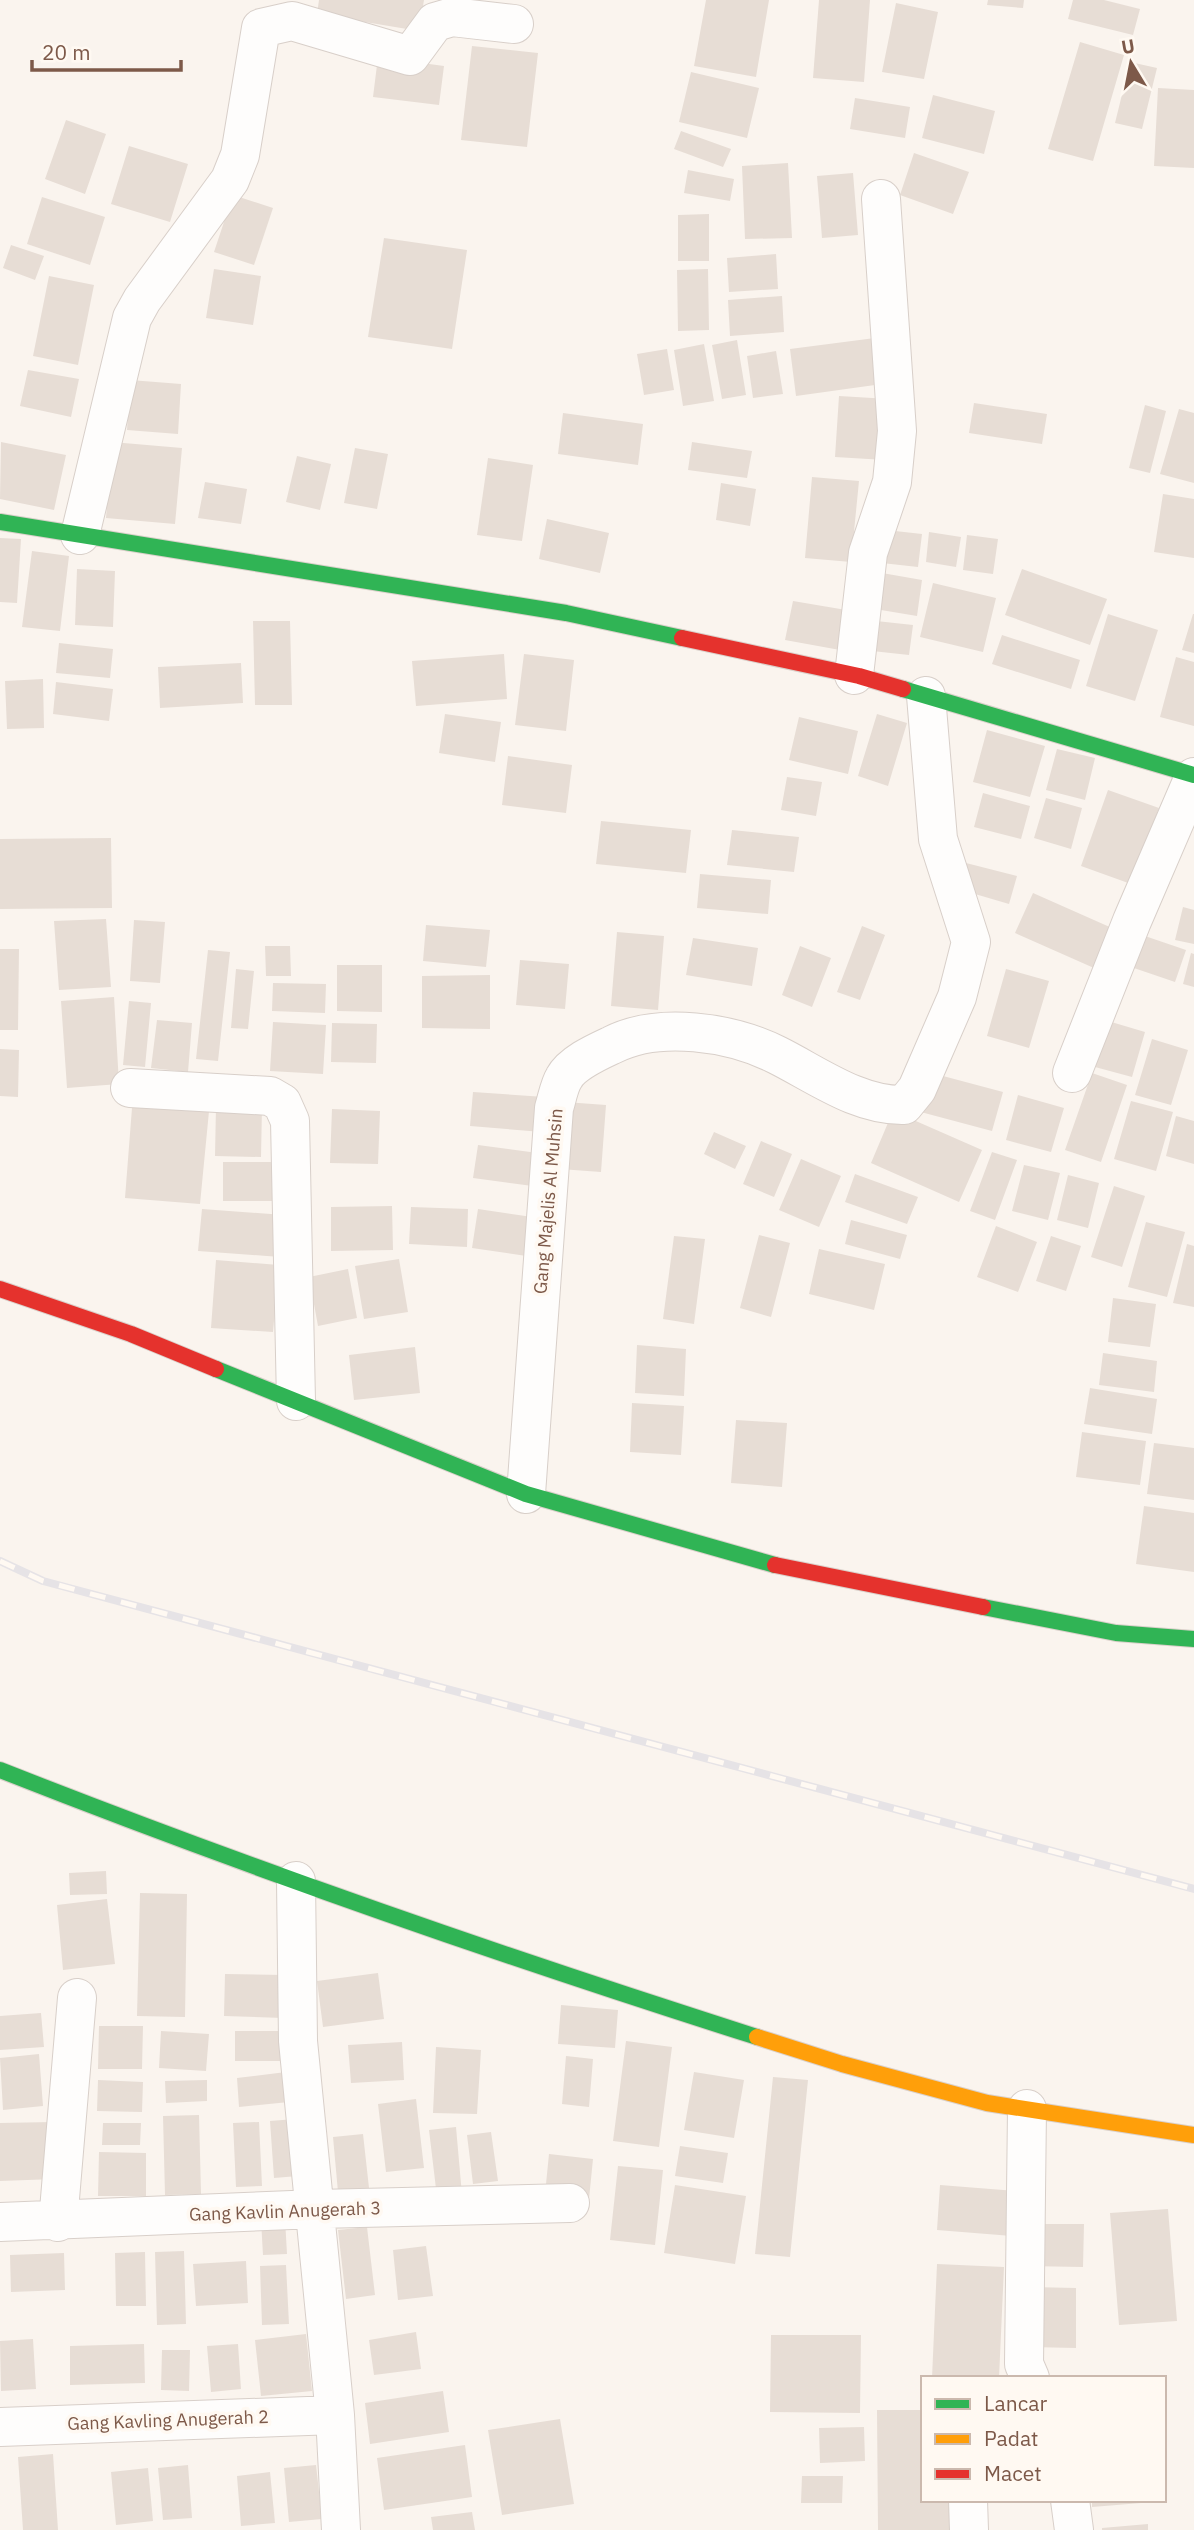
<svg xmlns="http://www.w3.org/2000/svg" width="1194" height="2530" font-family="'IBM Plex Sans',sans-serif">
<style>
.building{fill:#e7ddd5}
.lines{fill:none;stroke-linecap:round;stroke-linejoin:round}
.street-casing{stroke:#d8cfc9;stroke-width:40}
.fast-casing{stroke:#dad0ca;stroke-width:18}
.slow-casing{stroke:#dad0ca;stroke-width:18}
.jam-casing{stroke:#dad0ca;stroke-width:18}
.street{stroke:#fefdfc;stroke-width:38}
.fast{stroke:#30b455;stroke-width:16}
.slow{stroke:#ff9f0a;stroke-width:16}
.jam{stroke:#e5322d;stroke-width:16}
.rail-casing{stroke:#e6e3e6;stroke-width:8}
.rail{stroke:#fff9f2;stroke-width:5;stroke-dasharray:16;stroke-linecap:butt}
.labels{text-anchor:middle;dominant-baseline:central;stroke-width:7;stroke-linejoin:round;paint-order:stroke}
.street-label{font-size:18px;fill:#7d5949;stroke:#fff9f2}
</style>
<rect width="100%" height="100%" fill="#faf4ee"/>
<path class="building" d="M319,0H424L419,31L317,14Z
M706,0H769L756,77L694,66Z
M819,0H870L864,82L813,78Z
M988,0H1024L1023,8L987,5Z
M1073,0H1104L1140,9L1133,35L1068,19Z
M896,3L938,12L924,79L882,72Z
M1080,42L1124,55L1093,161L1048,149Z
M472,46L538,53L527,147L461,140Z
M378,57L444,66L439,105L373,97Z
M1130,62L1157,68L1142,129L1115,123Z
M691,72L759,88L747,138L679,122Z
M1158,88L1194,90V168L1154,166Z
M933,95L995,111L984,154L922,138Z
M855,98L910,107L905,138L850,129Z
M66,120L106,134L85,194L45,179Z
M681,131L731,149L723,167L674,149Z
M129,146L188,164L170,222L111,204Z
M914,153L969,172L953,214L900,195Z
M788,163L792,238L745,239L742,166Z
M688,170L734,179L730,201L684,193Z
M853,173L858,235L822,238L817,176Z
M233,195L273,208L254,265L214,252Z
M42,197L105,217L90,265L27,244Z
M709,214V261H678V215Z
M384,238L467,250L452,349L368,337Z
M11,245L44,256L35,280L3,268Z
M776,254L778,289L729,292L727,258Z
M214,269L261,276L253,325L206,318Z
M708,269L709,330L678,331L677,270Z
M49,276L94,285L78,365L33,356Z
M782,296L784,332L730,336L728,300Z
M875,338L882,384L796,396L790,349Z
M737,340L746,395L722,399L712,345Z
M704,344L714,401L683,406L674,350Z
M667,349L674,390L644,395L637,354Z
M776,351L783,394L753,398L747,356Z
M28,370L79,379L71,417L20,406Z
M130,380L181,384L178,434L127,430Z
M839,396L889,399L885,460L835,457Z
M974,403L1047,414L1042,444L969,433Z
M1145,405L1166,411L1150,473L1129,468Z
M1179,409L1194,413V483L1160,474Z
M563,413L643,424L638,465L558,454Z
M1,442L66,455L54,510L0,499Z
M112,442L182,448L175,524L106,518Z
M692,442L752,451L747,478L688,470Z
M355,448L388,454L377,509L344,503Z
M297,456L331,464L320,510L286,502Z
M488,458L533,465L522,541L477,535Z
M812,477L859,481L851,562L805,558Z
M205,482L247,489L241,524L198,518Z
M721,483L756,489L750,526L716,520Z
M1163,494L1194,499V558L1154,552Z
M547,519L609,533L600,573L539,559Z
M886,530L922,534L918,567L882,563Z
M929,532L961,537L956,567L926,562Z
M967,535L998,539L993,574L963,570Z
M0,538L21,539L17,603L0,602Z
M32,551L69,556L60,631L22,627Z
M77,569L115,571L113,627L75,625Z
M1022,569L1107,599L1090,645L1005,615Z
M882,573L922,580L917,616L875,609Z
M933,583L996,598L983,652L920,637Z
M793,601L858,612L851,652L785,640Z
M1108,614L1158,630L1135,701L1086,686Z
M1193,614H1194V653L1182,650Z
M867,620L913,625L909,655L863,650Z
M253,621H290L292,705H255Z
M1002,635L1080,660L1071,689L992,664Z
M59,643L113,649L110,678L56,673Z
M504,654L507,699L416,706L412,661Z
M524,654L574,660L566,731L515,725Z
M1176,657L1194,662V726L1160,717Z
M241,663L243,703L160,708L158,667Z
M43,679L44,728L7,729L5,681Z
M56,682L113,689L109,721L53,714Z
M445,714L501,722L495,762L439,753Z
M877,714L907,723L888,786L858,776Z
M799,717L858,731L848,774L789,760Z
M987,730L1045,746L1030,797L973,782Z
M1057,749L1095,758L1085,800L1046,790Z
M508,756L572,765L566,813L502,805Z
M787,777L822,782L816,816L781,810Z
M1108,790L1159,808L1131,884L1081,866Z
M983,793L1030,806L1021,839L974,827Z
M1046,798L1082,808L1071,849L1034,838Z
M601,821L691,830L686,873L596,864Z
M732,830L799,837L794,872L727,865Z
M111,838L112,908L0,909V839Z
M966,863L1017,876L1009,904L958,889Z
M700,874L771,880L768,914L697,908Z
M1033,893L1121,932L1103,972L1015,933Z
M1183,907L1194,910V944L1175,940Z
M106,919L111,987L59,990L54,921Z
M134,920L165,922L160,983L130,981Z
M426,925L490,930L486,967L423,961Z
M862,926L885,935L860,1000L837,992Z
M617,932L664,936L658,1010L611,1006Z
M1142,935L1186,950L1175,982L1131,967Z
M693,938L758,948L752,986L686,975Z
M265,946H290L291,976H266Z
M800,946L831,958L812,1007L782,995Z
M0,949H19L18,1030H0Z
M208,950L230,952L218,1061L196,1059Z
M1191,953L1194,954V987L1183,984Z
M520,960L569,964L565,1009L516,1005Z
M337,965H382V1012L337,1011Z
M236,969L254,971L248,1029L231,1028Z
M1006,969L1049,981L1029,1048L987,1036Z
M490,975V1029L422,1028V976Z
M273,983L326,984L325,1013L272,1011Z
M114,997L119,1084L67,1088L61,1001Z
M129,1001L151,1003L145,1067L123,1065Z
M157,1020L192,1023L188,1072L151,1068Z
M1108,1021L1145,1032L1132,1077L1095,1067Z
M273,1022L326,1025L323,1074L270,1071Z
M332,1023L377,1024L376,1063L331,1062Z
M1152,1039L1188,1050L1171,1105L1135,1095Z
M0,1049L19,1050L18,1097L0,1096Z
M928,1072L1003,1092L992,1131L917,1111Z
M1092,1073L1127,1085L1101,1162L1065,1150Z
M473,1092L545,1097L542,1132L470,1126Z
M133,1095L210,1101L200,1204L125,1198Z
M1018,1095L1064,1108L1051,1152L1006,1140Z
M1131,1101L1173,1112L1156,1171L1114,1159Z
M565,1102L606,1105L601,1172L560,1169Z
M216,1106L262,1107L261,1157L215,1156Z
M332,1109L380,1111L378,1164L330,1163Z
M893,1111L982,1150L959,1202L871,1163Z
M1176,1116L1194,1121V1164L1166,1156Z
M714,1132L746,1146L735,1169L704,1154Z
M761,1141L792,1154L774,1197L743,1184Z
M478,1145L545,1154L540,1187L473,1178Z
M992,1152L1017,1160L995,1220L970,1211Z
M801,1159L841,1176L819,1227L779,1210Z
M223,1162H287L286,1201H223Z
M1024,1165L1060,1173L1048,1220L1012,1211Z
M855,1174L918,1197L907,1224L845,1202Z
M1068,1175L1099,1183L1088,1228L1057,1220Z
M1114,1186L1145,1196L1122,1267L1091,1257Z
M392,1206L393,1250L331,1251V1207Z
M411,1207L468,1209L467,1247L409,1244Z
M202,1209L284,1215L280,1257L198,1251Z
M478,1209L539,1218L533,1257L472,1248Z
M851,1220L907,1235L900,1259L845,1244Z
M1146,1222L1185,1232L1167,1297L1128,1287Z
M996,1226L1037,1242L1018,1292L977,1277Z
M759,1235L790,1243L771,1317L740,1308Z
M674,1236L705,1239L694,1324L663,1319Z
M1051,1236L1081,1246L1066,1291L1036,1281Z
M1187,1244L1194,1246V1307L1173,1303Z
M819,1249L885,1264L874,1310L809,1294Z
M399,1259L408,1312L364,1319L355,1266Z
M216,1260L279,1265L273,1332L211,1328Z
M348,1269L357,1318L318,1326L309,1277Z
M1113,1298L1156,1304L1150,1347L1108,1342Z
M637,1345L686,1349L684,1396L635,1393Z
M415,1347L420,1393L354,1400L349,1355Z
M1103,1353L1157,1361L1154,1392L1099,1385Z
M1090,1388L1157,1399L1152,1434L1084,1424Z
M632,1403L684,1406L681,1455L630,1452Z
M736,1420L787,1423L782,1487L731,1483Z
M1082,1432L1146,1441L1140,1485L1076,1477Z
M1154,1443L1194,1448V1500L1147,1494Z
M1144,1506L1194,1513V1572L1136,1564Z
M106,1871L107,1894L70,1895L69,1873Z
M140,1893L187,1894L185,2017L137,2016Z
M107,1899L115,1964L63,1970L57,1905Z
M378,1973L384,2019L323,2027L317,1981Z
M225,1974L284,1975L283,2018L224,2016Z
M561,2005L618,2010L615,2048L558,2044Z
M41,2013L44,2047L0,2050V2016Z
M99,2026H143L142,2069H98Z
M161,2031L209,2034L206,2071L159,2068Z
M235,2031H284L285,2061H235Z
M626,2041L672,2047L659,2147L613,2141Z
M402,2042L404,2080L351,2083L348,2045Z
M436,2047L481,2050L477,2114L433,2113Z
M39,2054L43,2106L3,2110L0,2058Z
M566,2056L593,2059L589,2107L562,2104Z
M286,2072L289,2102L239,2107L237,2078Z
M694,2072L744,2080L734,2138L684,2130Z
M773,2077L808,2080L790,2257L755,2254Z
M98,2080L143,2082L142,2112L97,2111Z
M207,2080V2101L166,2103L165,2081Z
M416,2099L424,2168L386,2172L378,2104Z
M199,2115L201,2194L165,2195L163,2116Z
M295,2119L298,2176L274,2178L270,2121Z
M53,2122L55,2179L0,2181V2123Z
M259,2122L262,2186L236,2187L233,2123Z
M103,2123H141L140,2145H102Z
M456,2127L462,2195L437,2197L429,2130Z
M491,2132L498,2181L473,2184L467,2135Z
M363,2134L369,2188L338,2192L333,2137Z
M680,2146L728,2153L723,2183L675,2176Z
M99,2152L146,2153V2196H98Z
M549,2154L593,2159L589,2199L545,2194Z
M618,2166L663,2170L655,2245L610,2240Z
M675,2185L746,2196L735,2264L664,2253Z
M940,2185L1016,2191L1012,2236L937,2230Z
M1168,2209L1177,2321L1119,2325L1110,2213Z
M285,2219L287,2254L263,2255L261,2220Z
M1027,2224H1084L1083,2267L1026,2266Z
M367,2227L375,2295L346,2299L338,2230Z
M426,2246L433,2296L398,2300L393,2250Z
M184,2251L186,2324L157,2325L155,2252Z
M145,2252L146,2306H116L115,2253Z
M64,2253L65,2290L11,2292L10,2255Z
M246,2261L248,2303L196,2306L193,2264Z
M937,2264L1004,2267L999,2378H932Z
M286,2265L289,2324L262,2325L260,2266Z
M1030,2287L1076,2288V2348L1030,2347Z
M416,2332L421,2369L374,2375L369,2340Z
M306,2334L312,2391L261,2396L255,2340Z
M771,2335H861L860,2413L770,2412Z
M33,2339L36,2389L1,2391L0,2341Z
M144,2344L145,2383L70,2385V2346Z
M238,2344L241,2389L211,2392L207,2346Z
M162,2350H190L189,2391L161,2390Z
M443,2391L449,2432L370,2444L365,2403Z
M877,2410H923V2500H953V2530H878Z
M560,2419L574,2504L502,2515L488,2430Z
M864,2427L865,2461L820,2463L819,2428Z
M465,2445L472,2497L384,2510L377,2458Z
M53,2454L58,2530H23L18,2457Z
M188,2465L192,2518L163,2520L158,2468Z
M316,2465L322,2519L289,2522L284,2468Z
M148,2468L153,2521L116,2525L111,2472Z
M270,2472L275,2523L241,2526L237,2476Z
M802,2476H843L842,2503H801Z
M1092,2500H1141V2503L1092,2507Z
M472,2512L475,2530H433L431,2517Z
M1148,2524V2530H1102V2528Z"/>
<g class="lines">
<g class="street-casing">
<path id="street" d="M80,535L132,318L142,300L230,180L240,155L261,28L292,21L410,56L435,22L452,17L514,24
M854,675L868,553L892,482L897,431L881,199
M1072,1073L1132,921L1194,777
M130,1088L270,1096L282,1103L290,1121L296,1401
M526,1494L554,1108C557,1099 559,1086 564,1078C572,1063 597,1052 612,1045C659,1021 731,1032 777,1055C817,1075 858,1106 904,1105L917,1089L957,997L971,942L938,839L926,696
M296,1881L298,2041L335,2415L341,2530
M1027,2109L1024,2364L1030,2378
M0,2222L317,2209L570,2203
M58,2222L77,1998
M0,2427L335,2415
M968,2500L969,2530
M1070,2500L1074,2530"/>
</g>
<g class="fast-casing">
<path id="fast" d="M0,522L566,613L682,638
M903,689L1194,775
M216,1369L526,1494L775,1565
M983,1607L1116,1633L1194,1639
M0,1770C249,1868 502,1956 757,2037"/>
</g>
<g class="slow-casing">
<path id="slow" d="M757,2037L842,2064L987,2103L1194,2135"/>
</g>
<g class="jam-casing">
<path id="jam" d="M682,638L859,676L903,689
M0,1289L131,1334L216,1369
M775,1565L983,1607"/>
</g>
<use href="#street" class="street"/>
<use href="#fast" class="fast"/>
<use href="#slow" class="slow"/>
<use href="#jam" class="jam"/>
<g class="rail-casing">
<path id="rail" d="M0,1561L43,1581L1194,1889"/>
</g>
<use href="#rail" class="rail"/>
</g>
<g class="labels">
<g class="street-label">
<text transform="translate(548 1201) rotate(-85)">Gang Majelis Al Muhsin</text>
<text transform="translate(285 2211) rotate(-2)">Gang Kavlin Anugerah 3</text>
<text transform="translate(168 2420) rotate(-2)">Gang Kavling Anugerah 2</text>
</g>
</g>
<rect x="921" y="2376" width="245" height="126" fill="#fff9f2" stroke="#cbb9ae" stroke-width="2"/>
<rect x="935" y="2399" width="35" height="10" fill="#30b455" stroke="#cbb9ae" stroke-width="2"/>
<text x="984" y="2411" font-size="21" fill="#7d5949">Lancar</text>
<rect x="935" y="2434" width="35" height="10" fill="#ff9f0a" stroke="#cbb9ae" stroke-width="2"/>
<text x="984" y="2446" font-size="21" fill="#7d5949">Padat</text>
<rect x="935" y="2469" width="35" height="10" fill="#e5322d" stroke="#cbb9ae" stroke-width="2"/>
<text x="984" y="2481" font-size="21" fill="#7d5949">Macet</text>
<g transform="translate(1131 63) rotate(350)" stroke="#fff9f2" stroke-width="5" paint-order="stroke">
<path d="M0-5L12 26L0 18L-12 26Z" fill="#7d5949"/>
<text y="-10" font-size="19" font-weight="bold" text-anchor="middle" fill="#7d5949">U</text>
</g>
<path d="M32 60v10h149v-10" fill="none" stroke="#7d5949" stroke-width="3.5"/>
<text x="42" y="60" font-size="21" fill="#7d5949" stroke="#fff9f2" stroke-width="5" paint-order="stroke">20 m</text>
</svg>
